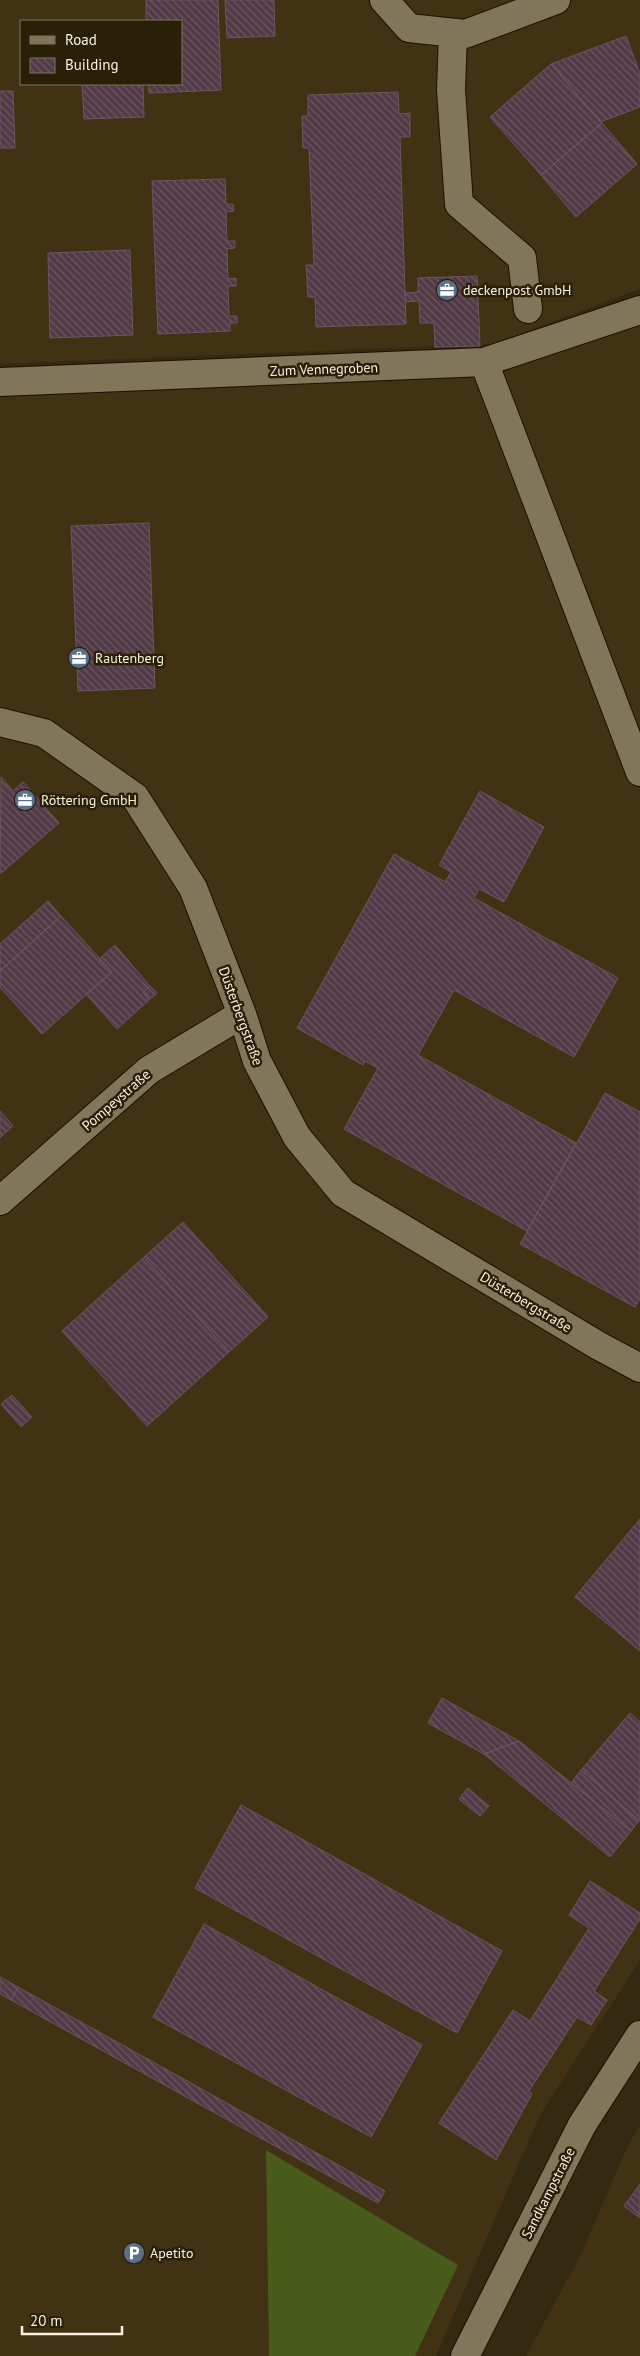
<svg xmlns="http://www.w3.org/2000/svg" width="640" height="2356" font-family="'PT Sans',sans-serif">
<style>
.built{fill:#403212;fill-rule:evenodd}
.grass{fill:#485b1b}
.building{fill:url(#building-back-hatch);stroke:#6f5362}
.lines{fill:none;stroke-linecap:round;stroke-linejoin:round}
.minor-casing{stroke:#1c1200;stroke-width:30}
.minor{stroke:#81755a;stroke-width:28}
.labels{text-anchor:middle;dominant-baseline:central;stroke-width:5;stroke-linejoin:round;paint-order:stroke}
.poi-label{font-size:14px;fill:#f9f2e3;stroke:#2a2007;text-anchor:start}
.street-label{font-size:14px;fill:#f9f2e3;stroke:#2a2007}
</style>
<defs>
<pattern id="building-back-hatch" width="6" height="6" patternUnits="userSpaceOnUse" patternTransform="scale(1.25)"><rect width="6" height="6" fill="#523946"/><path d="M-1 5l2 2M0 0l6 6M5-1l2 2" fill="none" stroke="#6c5661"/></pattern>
</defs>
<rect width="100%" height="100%" fill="#342911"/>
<path class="built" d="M0,0H640V289L493,344L0,364ZM21,21H181V84H21Z
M640,314V1960L540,2115L436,2356H0V396L488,371Z
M640,2125V2356H526L580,2256L627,2147Z"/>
<path class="grass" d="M266,2150L458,2265L415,2356H269Z"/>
<path class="building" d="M146,0H218L221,90L149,93L148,84H181V21H146Z
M225,0H274L275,36L227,38Z
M626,36L640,74V107L600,122L551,64Z
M551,64L602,123L541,175L490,117Z
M82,84H143L144,117L84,119Z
M0,91H13L15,148H0Z
M398,92L399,114L410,113V137H400L406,324L316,327L315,297H308L306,265H314L309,148H303L302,116H308V95Z
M602,123L637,164L576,217L541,175Z
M225,179L226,204H233L234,211L226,212L227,241H235V248L227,249L228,279L236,278V286H228L229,316H237V323H230V331L158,334L152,181Z
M130,250L133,335L50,338L48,253Z
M477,276L480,346L435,347L434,323H420L419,301L406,302L405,293L418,292V278Z
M149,523L155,688L78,691L71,526Z
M1,777L13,791L23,782L59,823L0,874Z
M480,791L544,827L504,902L479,889L474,898L618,978L574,1057L454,990L418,1055L576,1143L527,1231L344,1129L378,1068L365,1061L363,1065L297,1028L394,854L445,882L451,872L439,865Z
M48,901L61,916L0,971V944Z
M61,916L112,972L42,1034L0,987V971Z
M115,945L150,986L143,992L149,1000L117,1029L86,994L112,972L99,959Z
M150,986L157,993L149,1000L143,992Z
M605,1093L640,1112V1298L635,1307L520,1244Z
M0,1111L13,1126L0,1138Z
M183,1222L268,1317L229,1352L144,1257Z
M144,1257L229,1352L147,1426L62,1331Z
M12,1395L32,1417L21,1427L1,1404Z
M640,1519V1651L575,1597Z
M442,1698L519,1741L484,1754L428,1723Z
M630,1713L640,1722V1821L581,1770Z
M519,1741L631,1831L610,1857L484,1754Z
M581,1770L639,1821L631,1831L571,1783Z
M468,1788L489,1806L480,1816L459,1799Z
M241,1805L502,1951L457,2033L195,1888Z
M590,1881L640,1913V1919L594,1991L607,2000L591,2025L577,2017L529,2091L532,2094L496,2160L439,2123L513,2010L530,2021L589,1928L569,1915Z
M204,1924L422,2045L371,2137L153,2017Z
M0,1977L18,1987L11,2000L0,1994Z
M18,1987L385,2191L378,2203L11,2000Z
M640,2184V2218L624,2206Z"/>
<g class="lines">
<g class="minor-casing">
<path id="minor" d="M384,0L409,28L465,34L556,0
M453,33L451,90L459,204L522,258L528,309
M484,362L640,772
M0,382L484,362L640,310
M0,722L44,733L135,797L193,888L242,1014L257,1061L297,1137L343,1193L599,1346L640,1368
M0,1201L149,1070L242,1014
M465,2356L582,2125L640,2035"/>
</g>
<use href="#minor" class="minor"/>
</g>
<defs>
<g id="office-disc" transform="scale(1.125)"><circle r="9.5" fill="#5c6f8a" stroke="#2a2007"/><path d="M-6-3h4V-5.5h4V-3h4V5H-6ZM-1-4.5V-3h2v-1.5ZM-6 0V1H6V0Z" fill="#fff"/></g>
<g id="parking-disc" transform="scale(1.125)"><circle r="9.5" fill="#5c6f8a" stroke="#2a2007"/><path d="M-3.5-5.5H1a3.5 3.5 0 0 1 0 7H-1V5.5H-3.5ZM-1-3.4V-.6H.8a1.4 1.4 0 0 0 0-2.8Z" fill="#fff"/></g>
</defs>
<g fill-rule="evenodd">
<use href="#office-disc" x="447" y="290"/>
<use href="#office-disc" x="79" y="658"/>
<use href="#office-disc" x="25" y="800"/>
<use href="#parking-disc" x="134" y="2253"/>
</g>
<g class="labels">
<g class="poi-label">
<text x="463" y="290">deckenpost GmbH</text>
<text x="95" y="658">Rautenberg</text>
<text x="41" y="800">Röttering GmbH</text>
<text x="150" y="2253">Apetito</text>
</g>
<g class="street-label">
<text transform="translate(324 369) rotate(-2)">Zum Vennegroben</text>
<text transform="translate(241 1016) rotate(70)">Düsterbergstraße</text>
<text transform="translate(116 1100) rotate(-41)">Pompeystraße</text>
<text transform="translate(526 1302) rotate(31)">Düsterbergstraße</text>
<text transform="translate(548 2193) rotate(-63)">Sandkampstraße</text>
</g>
</g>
<rect x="20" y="20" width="162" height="65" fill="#2a2007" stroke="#7d745f"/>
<rect x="30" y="36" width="25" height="8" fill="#81755a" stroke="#7d745f"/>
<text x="65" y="45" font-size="15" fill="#f9f2e3">Road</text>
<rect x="30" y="58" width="25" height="15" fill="url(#building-back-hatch)" stroke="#7d745f"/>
<text x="65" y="70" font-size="15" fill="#f9f2e3">Building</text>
<path d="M22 2326v8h100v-8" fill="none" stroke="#f9f2e3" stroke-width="2.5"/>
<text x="30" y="2326" font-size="15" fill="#f9f2e3" stroke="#2a2007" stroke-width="4" paint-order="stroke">20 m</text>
</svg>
